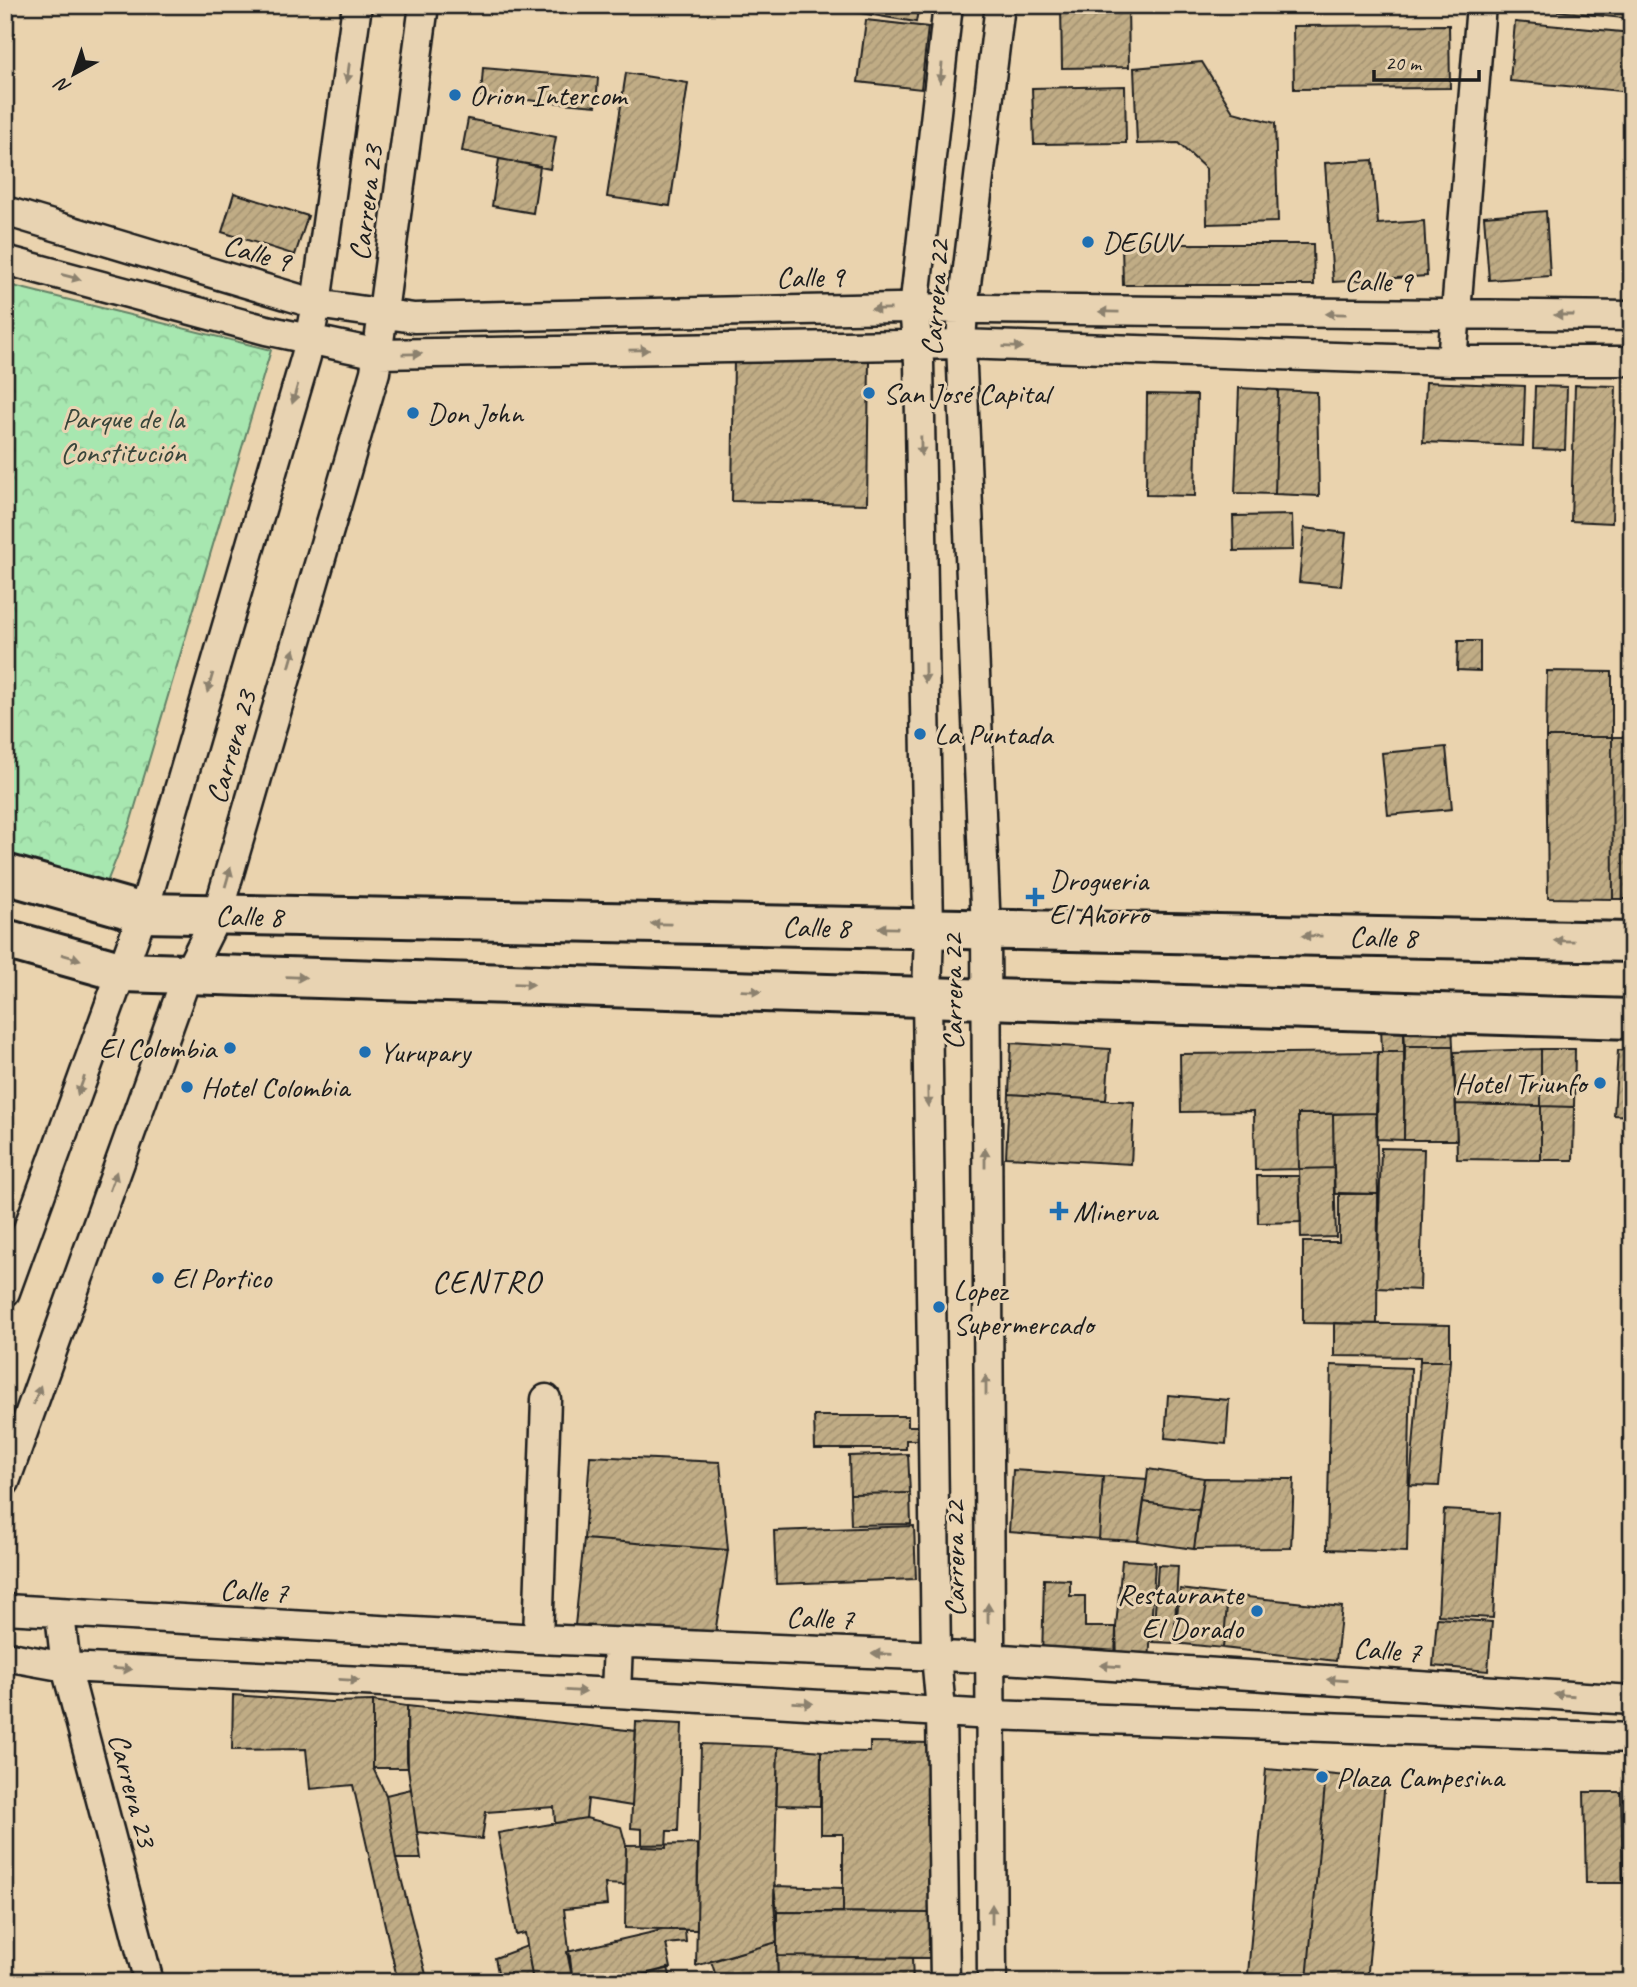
<svg xmlns="http://www.w3.org/2000/svg" width="1637" height="1987" font-family="Caveat,sans-serif">
<style>
.forest{fill:url(#forest-crowns);stroke:#628266;stroke-width:2}
.building{fill:url(#building-hatch);stroke:#1c1c1c;stroke-width:2}
.lines{fill:none;stroke-linecap:round;stroke-linejoin:round}
.street-casing{stroke:#1c1c1c;stroke-width:33}
.secondary-casing{stroke:#1c1c1c;stroke-width:44}
.street{stroke:#e8d3b2;stroke-width:28}
.secondary{stroke:#e8d3b2;stroke-width:38}
.oneway{fill:#8c816e}
.poi-dot{fill:#1f6fb2;stroke:#e8d3b2;stroke-width:2.5}
.labels{text-anchor:middle;dominant-baseline:central;stroke-width:6;stroke-linejoin:round;paint-order:stroke}
.poi-label{font-size:30px;fill:#1c1c1c;stroke:#e8d3b2;text-anchor:start}
.street-label{font-size:30px;fill:#1c1c1c;stroke:#e8d3b2}
.park-label{font-size:30px;fill:#38453a;stroke:#e8d3b2}
.neighbourhood-label{font-size:32px;letter-spacing:2px;fill:#1c1c1c;stroke:#e8d3b2}
</style>
<defs>
<pattern id="forest-crowns" width="20" height="18" patternUnits="userSpaceOnUse" patternTransform="scale(1.75)"><rect width="20" height="18" fill="#a7e7b0"/><path d="M2 6a3 3 0 1 1 6 0M12 15a3 3 0 1 1 6 0" fill="none" stroke="#8fc697"/></pattern>
<pattern id="building-hatch" width="6" height="6" patternUnits="userSpaceOnUse" patternTransform="scale(1.75)"><rect width="6" height="6" fill="#c0ac85"/><path d="M-1 1l2-2M0 6l6-6M5 7l2-2" fill="none" stroke="#a49372"/></pattern>
</defs>
<rect width="100%" height="100%" fill="#ead3ae"/>
<filter id="ink" filterUnits="userSpaceOnUse"><feTurbulence type="fractalNoise" baseFrequency=".0143" numOctaves="2"/><feDisplacementMap in="SourceGraphic" scale="14" xChannelSelector="R" yChannelSelector="G"/><feConvolveMatrix kernelMatrix="1 2 1 2 8 2 1 2 1" color-interpolation-filters="sRGB"/></filter>
<g filter="url(#ink)">
<path class="forest" d="M5,284L271,350L129,827L105,887L5,856Z"/>
<path class="building" d="M812,5H919L916,22Z
M1061,5H1128L1129,67L1062,68Z
M1632,5V19L1510,6V5Z
M866,20L928,27L921,89L858,82Z
M1515,22L1632,33V92L1510,81Z
M1449,25L1450,88L1294,89L1293,26Z
M1202,62L1233,112L1275,123L1278,222L1207,224L1206,169L1178,143L1137,144L1134,68Z
M483,68L598,78L596,106L481,96Z
M626,73L688,83L670,206L607,197Z
M1125,86L1126,143L1034,144L1032,88Z
M468,119L556,137L550,169L462,151Z
M1626,121H1632V273H1630Z
M499,159L540,166L533,213L492,206Z
M1373,160L1378,224L1424,221L1427,276L1333,282L1325,163Z
M234,193L308,216L295,255L222,232Z
M1546,211L1550,276L1489,280L1484,216Z
M1122,244H1313L1314,285H1123Z
M734,358L869,361L867,504L732,501Z
M1426,382L1525,386L1523,446L1423,442Z
M1575,385L1616,386L1612,523L1571,521Z
M1535,386L1567,387L1565,450L1533,449Z
M1239,388L1278,390L1275,494L1235,493Z
M1278,390L1317,392L1319,496L1275,494Z
M1147,394L1197,395L1195,496L1146,495Z
M1292,515L1293,550L1234,551L1233,516Z
M1304,528L1346,533L1341,586L1299,582Z
M1458,641H1480V671L1457,670Z
M1547,671L1612,672V737H1546Z
M1546,737H1612L1613,899L1548,898Z
M1612,737H1632V899H1613Z
M1446,747L1452,809L1388,815L1382,753Z
M1452,1025L1453,1046H1405L1404,1026Z
M1404,1026V1052H1382L1381,1027Z
M1011,1043L1110,1049L1106,1100L1009,1094Z
M1405,1046H1453L1457,1140H1404Z
M1541,1049V1106L1456,1104L1454,1052Z
M1541,1049H1575L1574,1107L1541,1106Z
M1618,1050L1632,1051V1116L1614,1115Z
M1378,1052H1404V1140L1377,1139Z
M1378,1052L1376,1113L1298,1114L1299,1169L1255,1170L1254,1111L1181,1112L1180,1054Z
M1009,1094L1134,1102L1131,1164L1006,1157Z
M1456,1104L1541,1106V1160L1457,1159Z
M1541,1106L1574,1107L1573,1160H1541Z
M1376,1113L1378,1194H1334L1333,1114Z
M1298,1114H1333L1334,1168L1299,1169Z
M1381,1148L1424,1149L1420,1290L1377,1288Z
M1334,1168L1336,1237L1301,1238L1299,1169Z
M1257,1176H1299L1301,1222L1258,1223Z
M1339,1193L1378,1194L1377,1324L1303,1323V1242H1339Z
M1334,1323L1450,1325V1361H1420V1357L1334,1356Z
M1420,1361H1450L1439,1486L1410,1485Z
M1331,1365L1411,1368L1407,1552L1327,1549Z
M1168,1395L1229,1400L1226,1444L1165,1438Z
M814,1416H908V1426H918V1440H906V1449H815Z
M908,1454L910,1493L850,1494L849,1456Z
M590,1456L720,1462L728,1550L584,1539Z
M1148,1469L1204,1478L1199,1510L1144,1502Z
M1013,1470L1103,1476L1099,1539L1009,1532Z
M1103,1476L1147,1479L1138,1541L1099,1539Z
M1204,1478L1294,1479L1291,1548L1194,1549Z
M910,1493L911,1524L851,1525L850,1494Z
M1144,1502L1199,1510L1194,1549L1138,1541Z
M1444,1510L1499,1513L1493,1618L1438,1615Z
M914,1526L916,1579L776,1584L774,1531Z
M584,1539L728,1550L714,1640L574,1635Z
M1122,1560L1155,1562L1149,1663L1117,1661L1116,1627Z
M1158,1565L1178,1566L1174,1643L1153,1642Z
M1044,1579L1070,1580V1596H1085V1627H1116L1115,1662L1042,1660Z
M1180,1589L1228,1595L1223,1648L1174,1643Z
M1228,1595L1342,1607L1336,1661L1223,1648Z
M1437,1618L1492,1622L1488,1671L1433,1666Z
M233,1695L331,1702L373,1701V1768L386,1795L396,1859L428,1982H398L353,1785L310,1789L306,1749L232,1750Z
M373,1701L407,1706L408,1768H373Z
M407,1706L636,1731L632,1806L588,1799L586,1818L555,1823L554,1807L486,1812L482,1839L417,1832L407,1761Z
M636,1722L682,1724L678,1831H667L666,1848L642,1847V1829L631,1828Z
M870,1742L934,1743L930,1913L843,1912V1834H821V1751L870,1752Z
M701,1744L778,1747L774,1901L777,1942L696,1966Z
M778,1747L821,1751L820,1806L776,1805Z
M1266,1769L1326,1774L1307,1980L1248,1974Z
M1326,1774L1385,1780L1367,1982L1307,1980Z
M411,1789L421,1859H396L386,1795Z
M1584,1792H1621L1623,1883H1586Z
M586,1818L621,1827L626,1845L625,1885L605,1884L607,1905L564,1909L573,1982H533L525,1933L516,1935L498,1833Z
M698,1844L697,1930L625,1928L626,1845Z
M774,1886L843,1888V1912H777Z
M777,1912L930,1913L931,1958L777,1956Z
M662,1930H685L686,1942L666,1944L671,1968L614,1982H573L567,1952Z
M777,1942L778,1982H718L711,1961Z
M527,1946L533,1982H500L495,1958Z
M777,1956L912,1958L913,1982H778Z
M668,1968L672,1982H614Z"/>
<g class="lines">
<g class="street-casing">
<path id="street" d="M5,211L316,304L414,318L897,308L1632,316
M5,260L266,330L379,354L961,344L1452,361H1632
M1452,361L1481,5
M5,1292L143,913L306,356L316,304L357,5
M5,1482L188,973L217,915L375,372L424,5
M5,1609L538,1639L988,1658L1632,1700
M60,1614L66,1667L149,1982
M538,1639L546,1399
M5,1656L66,1667L616,1693L992,1715L1632,1738
M616,1693L618,1643
M945,1982L941,1710L936,1656L927,996L929,929L919,362L914,309L948,5
M992,1982L986,930L961,344L963,309L1000,5"/>
</g>
<g class="secondary-casing">
<path id="secondary" d="M5,874L143,913L1632,942
M5,939L123,972L1632,1019"/>
</g>
<use href="#street" class="street"/>
<use href="#secondary" class="secondary"/>
</g>
<defs><path id="oneway-solid" d="M-6-.8H1V-3.2L6.5 0L1 3.2V.8H-6Z" transform="scale(1.75)"/></defs>
<g class="oneway">
<use href="#oneway-solid" transform="translate(348 73) rotate(98)"/>
<use href="#oneway-solid" transform="translate(941 73) rotate(96)"/>
<use href="#oneway-solid" transform="translate(71 277) rotate(15)"/>
<use href="#oneway-solid" transform="translate(881 309) rotate(179)"/>
<use href="#oneway-solid" transform="translate(1109 312) rotate(-179)"/>
<use href="#oneway-solid" transform="translate(1336 314) rotate(-179)"/>
<use href="#oneway-solid" transform="translate(1564 315) rotate(-180)"/>
<use href="#oneway-solid" transform="translate(1013 347) rotate(2)"/>
<use href="#oneway-solid" transform="translate(639 350) rotate(-1)"/>
<use href="#oneway-solid" transform="translate(412 354) rotate(-1)"/>
<use href="#oneway-solid" transform="translate(295 394) rotate(106)"/>
<use href="#oneway-solid" transform="translate(921 446) rotate(89)"/>
<use href="#oneway-solid" transform="translate(292 658) rotate(-74)"/>
<use href="#oneway-solid" transform="translate(925 673) rotate(89)"/>
<use href="#oneway-solid" transform="translate(210 683) rotate(106)"/>
<use href="#oneway-solid" transform="translate(228 877) rotate(-74)"/>
<use href="#oneway-solid" transform="translate(661 924) rotate(-179)"/>
<use href="#oneway-solid" transform="translate(888 928) rotate(-179)"/>
<use href="#oneway-solid" transform="translate(1312 936) rotate(-179)"/>
<use href="#oneway-solid" transform="translate(1564 941) rotate(-179)"/>
<use href="#oneway-solid" transform="translate(71 957) rotate(16)"/>
<use href="#oneway-solid" transform="translate(296 977) rotate(2)"/>
<use href="#oneway-solid" transform="translate(524 984) rotate(2)"/>
<use href="#oneway-solid" transform="translate(751 991) rotate(2)"/>
<use href="#oneway-solid" transform="translate(81 1086) rotate(110)"/>
<use href="#oneway-solid" transform="translate(928 1097) rotate(89)"/>
<use href="#oneway-solid" transform="translate(985 1158) rotate(-90)"/>
<use href="#oneway-solid" transform="translate(113 1181) rotate(-70)"/>
<use href="#oneway-solid" transform="translate(986 1385) rotate(-90)"/>
<use href="#oneway-solid" transform="translate(37 1395) rotate(-70)"/>
<use href="#oneway-solid" transform="translate(988 1613) rotate(-90)"/>
<use href="#oneway-solid" transform="translate(882 1654) rotate(-178)"/>
<use href="#oneway-solid" transform="translate(1110 1666) rotate(-176)"/>
<use href="#oneway-solid" transform="translate(122 1669) rotate(3)"/>
<use href="#oneway-solid" transform="translate(349 1680) rotate(3)"/>
<use href="#oneway-solid" transform="translate(1337 1680) rotate(-176)"/>
<use href="#oneway-solid" transform="translate(576 1691) rotate(3)"/>
<use href="#oneway-solid" transform="translate(1564 1695) rotate(-176)"/>
<use href="#oneway-solid" transform="translate(803 1703) rotate(3)"/>
<use href="#oneway-solid" transform="translate(992 1914) rotate(-90)"/>
</g>
</g>
<g class="poi-dot">
<circle cx="455" cy="95" r="7"/>
<circle cx="1088" cy="242" r="7"/>
<circle cx="869" cy="393" r="7"/>
<circle cx="413" cy="413" r="7"/>
<circle cx="920" cy="734" r="7"/>
<path d="M1031.5 886.5h7v7h7v7h-7v7h-7v-7h-7v-7h7z"/>
<circle cx="230" cy="1048" r="7"/>
<circle cx="365" cy="1052" r="7"/>
<circle cx="1600" cy="1083" r="7"/>
<circle cx="187" cy="1087" r="7"/>
<path d="M1055.5 1200.5h7v7h7v7h-7v7h-7v-7h-7v-7h7z"/>
<circle cx="158" cy="1278" r="7"/>
<circle cx="939" cy="1307" r="7"/>
<circle cx="1257" cy="1611" r="7"/>
<circle cx="1322" cy="1777" r="7"/>
</g>
<g class="labels">
<g class="poi-label">
<text x="469" y="95">Orion Intercom</text>
<text x="1102" y="242">DEGUV</text>
<text x="883" y="393">San José Capital</text>
<text x="427" y="413">Don John</text>
<text x="934" y="734">La Puntada</text>
<text x="1049" y="880">Drogueria<tspan x="1049" dy="34">El Ahorro</tspan></text>
<text x="216" y="1048" text-anchor="end">El Colombia</text>
<text x="379" y="1052">Yurupary</text>
<text x="1586" y="1083" text-anchor="end">Hotel Triunfo</text>
<text x="201" y="1087">Hotel Colombia</text>
<text x="1073" y="1211">Minerva</text>
<text x="172" y="1278">El Portico</text>
<text x="953" y="1290">Lopez<tspan x="953" dy="34">Supermercado</tspan></text>
<text x="1243" y="1594" text-anchor="end">Restaurante<tspan x="1243" dy="34">El Dorado</tspan></text>
<text x="1336" y="1777">Plaza Campesina</text>
</g>
<g class="street-label">
<text transform="translate(366 203) rotate(-83)">Carrera 23</text>
<text transform="translate(257 253) rotate(16)">Calle 9</text>
<text transform="translate(810 277) rotate(-1)">Calle 9</text>
<text transform="translate(1378 281) rotate(1)">Calle 9</text>
<text transform="translate(935 298) rotate(-86)">Carrera 22</text>
<text transform="translate(231 747) rotate(-74)">Carrera 23</text>
<text transform="translate(249 916) rotate(1)">Calle 8</text>
<text transform="translate(816 927) rotate(1)">Calle 8</text>
<text transform="translate(1383 937) rotate(1)">Calle 8</text>
<text transform="translate(952 992) rotate(-90)">Carrera 22</text>
<text transform="translate(954 1559) rotate(-90)">Carrera 22</text>
<text transform="translate(254 1591) rotate(3)">Calle 7</text>
<text transform="translate(820 1618) rotate(2)">Calle 7</text>
<text transform="translate(1387 1650) rotate(4)">Calle 7</text>
<text transform="translate(133 1790) rotate(75)">Carrera 23</text>
</g>
<g class="park-label">
<text x="123" y="418">Parque de la<tspan x="123" dy="34">Constitución</tspan></text>
</g>
<g class="neighbourhood-label">
<text x="487" y="1281">CENTRO</text>
</g>
</g>
<rect width="1637" height="1987" fill="none" stroke="#e8d3b2" stroke-width="28"/>
<rect x="14" y="14" width="1609" height="1959" fill="none" stroke="#1c1c1c" stroke-width="2.5" filter="url(#ink)"/>
<g transform="translate(74 74) rotate(220)" stroke="#e8d3b2" stroke-width="5" paint-order="stroke">
<path d="M0-5L12 26L0 18L-12 26Z" fill="#1c1c1c"/>
<text y="-10" font-size="19" font-weight="bold" text-anchor="middle" fill="#1c1c1c">N</text>
</g>
<path d="M1374 70v10h105v-10" fill="none" stroke="#1c1c1c" stroke-width="3.5"/>
<text x="1385" y="70" font-size="21" fill="#1c1c1c" stroke="#e8d3b2" stroke-width="5" paint-order="stroke">20 m</text>
</svg>
